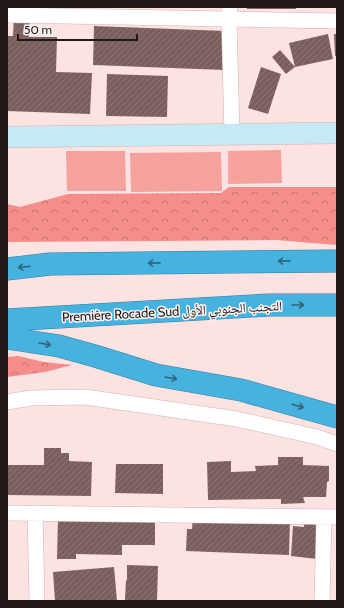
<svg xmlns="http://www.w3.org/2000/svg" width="344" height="608" font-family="Cabin,'Noto Naskh Arabic',sans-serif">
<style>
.forest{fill:url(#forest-crowns)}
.pitch{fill:#f5a19d}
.building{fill:url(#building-hatch)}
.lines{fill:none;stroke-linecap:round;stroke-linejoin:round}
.street-casing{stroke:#d2b3b1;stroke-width:16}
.secondary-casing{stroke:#d2b3b1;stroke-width:22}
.highway-casing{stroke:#387c99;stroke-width:23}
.street{stroke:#fff;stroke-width:15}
.secondary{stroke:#c7e8f5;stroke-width:21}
.highway{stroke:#45b2df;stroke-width:22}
.oneway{stroke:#33647a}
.labels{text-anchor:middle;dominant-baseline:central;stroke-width:3;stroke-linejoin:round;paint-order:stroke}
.street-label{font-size:13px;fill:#211716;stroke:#fbf4f4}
</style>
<defs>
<pattern id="forest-crowns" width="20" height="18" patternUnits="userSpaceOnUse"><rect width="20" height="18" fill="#f58d89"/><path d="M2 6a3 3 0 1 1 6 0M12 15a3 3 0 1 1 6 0" fill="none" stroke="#c6726f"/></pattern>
<pattern id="building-hatch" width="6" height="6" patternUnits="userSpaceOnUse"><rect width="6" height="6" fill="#7a5f5e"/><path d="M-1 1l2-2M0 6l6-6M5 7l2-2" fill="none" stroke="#8a7675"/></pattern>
</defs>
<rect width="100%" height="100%" fill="#fce2e0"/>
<path class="forest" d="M229,187H337V245L276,240L7,242V204L20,207L68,194L221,193Z
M18,356L44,362L72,365L45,372L7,377V357Z"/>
<path class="pitch" d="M281,150L282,183L228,184V151Z
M66,151H125L126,191H67Z
M221,152L222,191L131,192L130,153Z"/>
<path class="building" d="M247,7H296V9H247Z
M14,16L30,17L29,37H57L56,72L92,73L90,114L7,111V36H13Z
M94,26L226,31L224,70L93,65Z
M328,34L333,59L295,67L286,74L272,57L280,50L295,67L289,43Z
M334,34H337V56H335Z
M261,67L281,74L268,114L248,108Z
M107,74L168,76L167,117L106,116Z
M44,448H61V453H69V461L92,462L91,496L7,495V465H44Z
M278,457H303V465L329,466V481L327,482L326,497H303L305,503L281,504V499L208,500L207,462L231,461V472L256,471L255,466L278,465Z
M116,464H163V494L115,493Z
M193,515L290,519L289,555L186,551L187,529H192Z
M58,518L155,519V545H122V555L76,554V559H57Z
M305,519L321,520L317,559L291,556L293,526L304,527Z
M127,565L158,566L157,601L125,600L126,580H127Z
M114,567L117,601H55L53,572Z"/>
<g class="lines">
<g class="street-casing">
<path id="street" d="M230,7L229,19L232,134
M7,15L337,21
M7,402L31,398L85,397L237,419L317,437L337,444
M7,513L337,517
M35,513L37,601
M322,601L324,517"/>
</g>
<g class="secondary-casing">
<path id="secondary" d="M7,137L337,133"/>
</g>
<g class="highway-casing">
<path id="highway" d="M7,269L50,264L337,261
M7,320L269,305H337
M7,338L59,346L95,356L156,375L241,390L337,417"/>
</g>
<use href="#street" class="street"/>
<use href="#secondary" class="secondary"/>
<use href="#highway" class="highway"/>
</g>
<defs><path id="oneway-shaft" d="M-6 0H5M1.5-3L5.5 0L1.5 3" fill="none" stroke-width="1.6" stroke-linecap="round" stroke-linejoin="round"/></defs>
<g class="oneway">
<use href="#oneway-shaft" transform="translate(284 261) rotate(179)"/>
<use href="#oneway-shaft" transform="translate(154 263) rotate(179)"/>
<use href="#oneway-shaft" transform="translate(24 267) rotate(174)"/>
<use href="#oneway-shaft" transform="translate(298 305)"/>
<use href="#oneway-shaft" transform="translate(45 344) rotate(10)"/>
<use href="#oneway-shaft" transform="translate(171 378) rotate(10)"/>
<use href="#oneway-shaft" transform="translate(298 406) rotate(16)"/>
</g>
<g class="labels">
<g class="street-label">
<text transform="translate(172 311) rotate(-3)">Première Rocade Sud التجنب الجنوبي الأول</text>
</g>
</g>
<rect width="344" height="608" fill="none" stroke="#211716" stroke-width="16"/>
<path d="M18 34v6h119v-6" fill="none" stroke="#211716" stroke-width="2"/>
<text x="24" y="34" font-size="12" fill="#211716" stroke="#fbf4f4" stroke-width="3" paint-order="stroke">50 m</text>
</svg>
